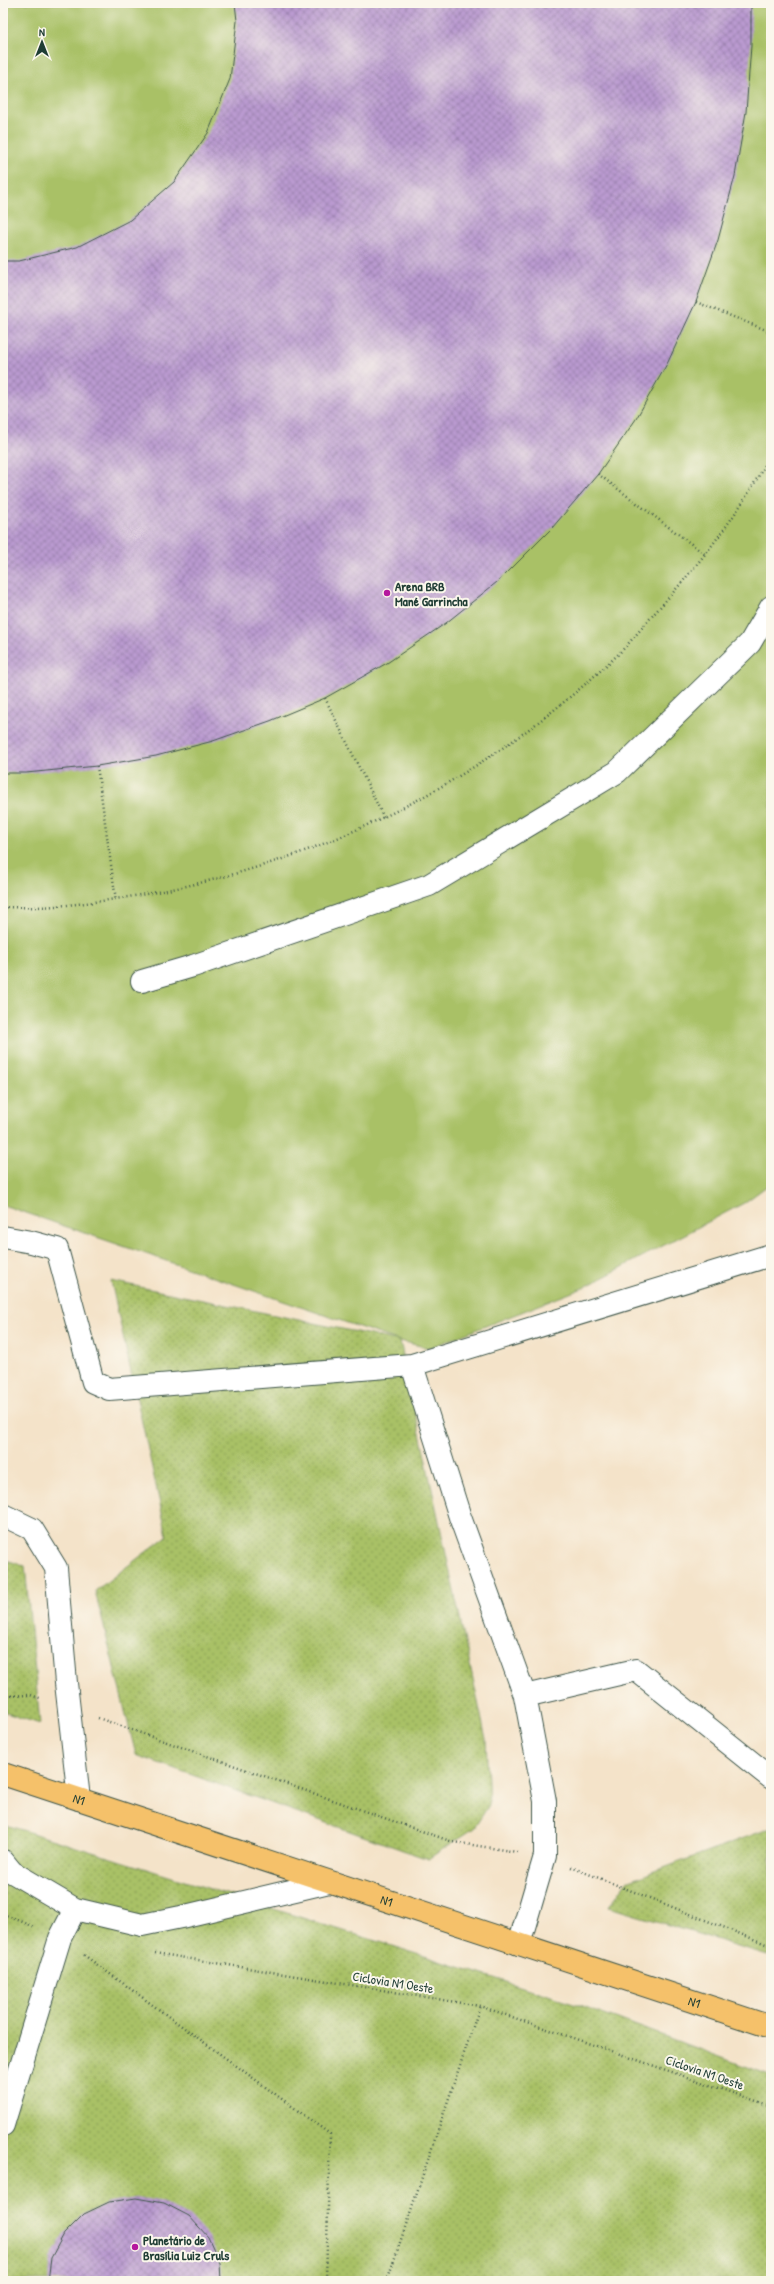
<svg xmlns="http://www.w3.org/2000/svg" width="774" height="2284" font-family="'Patrick Hand',sans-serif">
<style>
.grass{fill:url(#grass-dots);stroke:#647f4d}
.garden{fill:#a9c166;stroke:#647f4d}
.building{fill:url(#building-cross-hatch)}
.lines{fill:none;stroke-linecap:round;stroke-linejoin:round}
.minor-casing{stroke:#3f564a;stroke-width:24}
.highway-casing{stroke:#3f564a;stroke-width:24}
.path{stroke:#3f564a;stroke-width:2.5;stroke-dasharray:1 3;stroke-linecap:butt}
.minor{stroke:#fff;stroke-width:22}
.highway{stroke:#f5c16b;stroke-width:22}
.poi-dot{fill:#b5179e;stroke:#fbf7ec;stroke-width:1.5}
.labels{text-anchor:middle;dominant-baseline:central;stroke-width:4;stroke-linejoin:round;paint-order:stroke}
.poi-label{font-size:13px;font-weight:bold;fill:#1f3d34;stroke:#fbf7ec;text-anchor:start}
.street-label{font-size:13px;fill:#1f3d34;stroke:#fbf7ec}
</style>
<defs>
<pattern id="grass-dots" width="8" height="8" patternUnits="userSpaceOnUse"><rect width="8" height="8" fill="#a9c166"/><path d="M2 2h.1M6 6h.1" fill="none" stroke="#899e55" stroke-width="1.8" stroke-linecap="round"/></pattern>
<pattern id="building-cross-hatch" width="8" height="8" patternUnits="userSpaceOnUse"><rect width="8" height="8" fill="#ba9ad0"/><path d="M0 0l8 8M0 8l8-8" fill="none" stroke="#977faa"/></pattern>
</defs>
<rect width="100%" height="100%" fill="#fbf7ec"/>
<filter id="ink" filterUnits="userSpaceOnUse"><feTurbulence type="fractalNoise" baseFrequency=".025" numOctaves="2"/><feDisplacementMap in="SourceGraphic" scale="8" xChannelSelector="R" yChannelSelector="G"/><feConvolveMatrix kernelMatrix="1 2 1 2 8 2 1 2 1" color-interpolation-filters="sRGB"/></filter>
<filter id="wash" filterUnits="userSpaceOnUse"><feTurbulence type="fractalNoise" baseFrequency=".012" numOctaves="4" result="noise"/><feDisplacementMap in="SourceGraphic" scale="16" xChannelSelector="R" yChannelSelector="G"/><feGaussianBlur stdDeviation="0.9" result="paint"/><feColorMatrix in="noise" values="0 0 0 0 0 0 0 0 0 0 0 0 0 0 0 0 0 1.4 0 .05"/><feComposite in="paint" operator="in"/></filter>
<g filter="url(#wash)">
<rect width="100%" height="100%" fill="#f4e3c9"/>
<path class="grass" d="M111,1281L400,1341L486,1739L489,1805L474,1828L428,1859L136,1755L95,1591L167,1536Z
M3,1559L25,1566L40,1724L3,1712Z
M3,1824L583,2006L771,2076V2281H3Z
M771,1828V1956L609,1907L626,1882Z"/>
<path class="garden" d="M3,3H771V1183L744,1203L583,1288L429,1348L400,1341L3,1205Z"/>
<g id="blocks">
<path class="building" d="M235,3H751V46L746,112L735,176L718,240L696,302L668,362L636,419L598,474L552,528L502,578L446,623L387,663L325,698L270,721L213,741L156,756L97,766L26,773H3V261H19L77,247L130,220L174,182L208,133L230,79L237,21Z
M136,2198L164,2203L189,2216L208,2237L220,2263L221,2281H48L51,2258L64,2234L84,2214L109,2202Z"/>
</g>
</g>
<g filter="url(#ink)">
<use href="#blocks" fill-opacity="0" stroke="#3f564a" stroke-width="1"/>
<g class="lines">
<g class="minor-casing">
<path id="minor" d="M142,981L193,966L429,885L617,772L750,643L771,607
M3,1237L31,1242L57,1249L93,1382L109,1389L412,1365L460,1517L525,1696L545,1801V1856L519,1944
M412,1365L771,1255
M3,1515L32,1529L56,1568L66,1683L79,1799
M525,1696L636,1670L771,1778
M3,1861L12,1872L75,1909L142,1925L181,1917L329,1882
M3,2125L60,1938L75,1909"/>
</g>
<g class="highway-casing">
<g id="highway">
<path id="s1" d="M3,1774L771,2027"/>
</g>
</g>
<path class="path" d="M696,302L771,332
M598,474L706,555
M325,698L384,818
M97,766L116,900
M3,907C54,909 107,901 157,892C328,860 484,779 611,661C630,644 645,623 662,605C704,558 742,510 771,453
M3,1696L30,1695L40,1698
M98,1718L453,1842L517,1852
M571,1867L771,1946
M3,1914L35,1927
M155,1953L480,2006L771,2106
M84,1955L330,2134L326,2281
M387,2281L480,2006"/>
<use href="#minor" class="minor"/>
<use href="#highway" class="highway"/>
</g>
</g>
<g class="poi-dot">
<circle cx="387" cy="593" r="4"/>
<circle cx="135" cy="2247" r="4"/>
</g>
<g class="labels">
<g class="poi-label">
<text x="395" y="586">Arena BRB<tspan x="395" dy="15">Mané Garrincha</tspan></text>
<text x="143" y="2240">Planetário de<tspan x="143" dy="15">Brasília Luiz Cruls</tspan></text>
</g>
<g class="street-label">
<text stroke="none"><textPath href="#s1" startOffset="80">N1</textPath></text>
<text stroke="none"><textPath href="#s1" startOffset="404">N1</textPath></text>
<text transform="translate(393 1982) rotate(9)">Ciclovia N1 Oeste</text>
<text stroke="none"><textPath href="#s1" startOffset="728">N1</textPath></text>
<text transform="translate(705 2072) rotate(19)">Ciclovia N1 Oeste</text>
</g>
</g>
<rect width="774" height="2284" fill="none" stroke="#fbf7ec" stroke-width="16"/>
<g transform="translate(42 42)" stroke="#fbf7ec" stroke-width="3" paint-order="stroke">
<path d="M0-3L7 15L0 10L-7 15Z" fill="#1f3d34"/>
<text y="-6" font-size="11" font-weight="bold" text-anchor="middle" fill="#1f3d34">N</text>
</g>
</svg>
